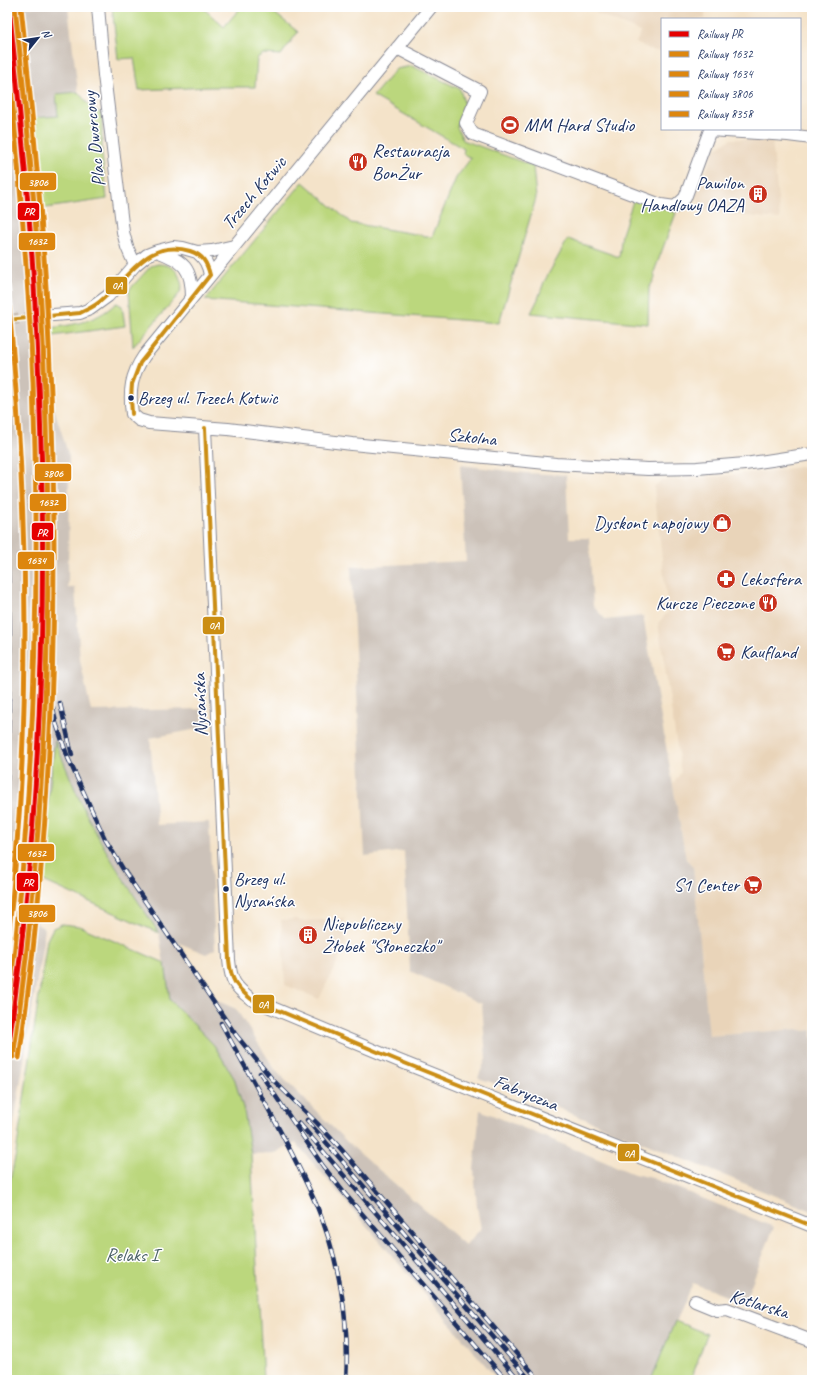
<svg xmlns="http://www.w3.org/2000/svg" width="819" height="1387" font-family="Caveat,sans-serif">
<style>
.built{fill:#e9d4b9}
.industrial{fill:#ccc2b9}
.green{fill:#bbd77d;stroke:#6b836e}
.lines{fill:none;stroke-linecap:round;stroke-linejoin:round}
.minor-tunnel{stroke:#c9bfb4;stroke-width:12;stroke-dasharray:12 6;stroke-linecap:butt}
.minor-casing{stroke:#888994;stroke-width:14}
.minor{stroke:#fff;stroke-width:12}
.rail-casing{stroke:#1b2f5e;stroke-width:4.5}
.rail{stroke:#fff;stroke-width:3;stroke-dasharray:9;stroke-linecap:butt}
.bus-1-casing{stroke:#fff;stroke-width:7}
.bus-1{stroke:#cb8e13;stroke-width:4}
.rail-1-casing{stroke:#fff;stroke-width:8}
.rail-2-casing{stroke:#fff;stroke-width:8}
.rail-3-casing{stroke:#fff;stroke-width:8}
.rail-4-casing{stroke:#fff;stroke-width:8}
.rail-5-casing{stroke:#fff;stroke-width:8}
.rail-1{stroke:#e50000;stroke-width:5}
.rail-2{stroke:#dd860e;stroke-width:5}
.rail-3{stroke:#dd860e;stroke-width:5}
.rail-4{stroke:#dd860e;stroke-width:5}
.rail-5{stroke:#dd860e;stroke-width:5}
.bus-dot{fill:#1b2f5e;stroke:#fff;stroke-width:1.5}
.labels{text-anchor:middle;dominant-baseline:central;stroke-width:3;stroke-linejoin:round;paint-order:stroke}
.bus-label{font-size:18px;fill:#1b2f5e;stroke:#fff;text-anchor:start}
.poi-label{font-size:19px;fill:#1b2f5e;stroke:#fff;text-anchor:start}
.street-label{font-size:19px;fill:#1b2f5e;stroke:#fff}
.park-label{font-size:19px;fill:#4b6167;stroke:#fff}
.line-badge{stroke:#fff;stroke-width:1.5}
.badge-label{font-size:11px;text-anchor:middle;font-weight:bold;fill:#fff}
</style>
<rect width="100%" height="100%" fill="#fff"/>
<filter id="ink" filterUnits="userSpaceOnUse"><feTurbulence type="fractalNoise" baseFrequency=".025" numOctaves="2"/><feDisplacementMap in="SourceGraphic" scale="8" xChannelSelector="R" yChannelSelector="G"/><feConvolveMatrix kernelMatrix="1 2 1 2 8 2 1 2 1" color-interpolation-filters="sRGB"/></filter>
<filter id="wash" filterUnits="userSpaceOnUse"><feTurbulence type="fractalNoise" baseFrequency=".012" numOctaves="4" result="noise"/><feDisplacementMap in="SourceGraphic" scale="16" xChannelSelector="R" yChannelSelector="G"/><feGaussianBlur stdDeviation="0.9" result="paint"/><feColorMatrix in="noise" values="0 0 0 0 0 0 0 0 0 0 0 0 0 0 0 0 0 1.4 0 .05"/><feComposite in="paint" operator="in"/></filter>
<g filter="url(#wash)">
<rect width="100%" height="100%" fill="#f4e3c9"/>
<path class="built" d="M594,7H705V19H662V52L652,50L636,43L641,32L596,13L598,9Z
M731,139L772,140L780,219L715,213L701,208L696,195L716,148Z
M812,465V1030L805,1031L797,1029L709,1036L693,866L686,858L673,785L681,772L658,623L668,612L654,487L661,480H681L780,470Z
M297,919L300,921L344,919L345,941L347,942L319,999L285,985L281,920Z"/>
<path class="industrial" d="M7,7H68L78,92L56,94L58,116L31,118L45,292H39L41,329H44L54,408L69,457L68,588H75L80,660L91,711L202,709L203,728L150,738L157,825L209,822L215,949L206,954L179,943L216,1000L236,1009L276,1071L347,1142L465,1245L481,1229L477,1207L474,1169L480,1110L634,1174L652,1178L774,1227L744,1303L693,1283L677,1320L675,1321L651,1380H498L296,1143L275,1153L251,1154L244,1111L214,1045L170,1000L159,933L126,882L98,837L81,802L55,742L39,879L37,924L45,929L7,1167Z
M460,465L525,473L566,475L569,538H589L593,606L606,620L643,616L686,859L693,866L709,1036L797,1029L805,1031L812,1030V1211L506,1087L478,1078L486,1058L482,1004L410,971L404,851L365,856L351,567L466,561Z"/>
<path class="green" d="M112,7H202L224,27L241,7H267L298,32L281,55L263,54L257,58L255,87H210L139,90L134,58L118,59Z
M412,66L460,89L464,103L457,127L463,140L533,166L536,198L499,323L205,300L303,182L351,223L432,237L456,178L471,158L463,154L464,149L373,96L396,69Z
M78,92L88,104L102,114V154L107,199L39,209L31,118L58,116L56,94Z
M634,198L676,213L654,272L655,278L649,288L648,324L531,313L538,299L544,282L568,239L619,257L622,234Z
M158,264C175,265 179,272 182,287L179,294L133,347L129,290L151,266Z
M117,303L122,306L125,326L45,337L44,329C70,325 95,323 115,304Z
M55,741C69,774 81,807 99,838C117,871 139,902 159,933L39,879Z
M62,924L79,926L165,963L170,1000L214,1045L234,1078L244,1111L251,1154L263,1380H7V1193L16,1154L47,940L53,928Z
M675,1321L707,1334L691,1380H651Z"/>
</g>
<g filter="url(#ink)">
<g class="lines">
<path class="minor-tunnel" d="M7,320L40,316"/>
<g class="minor-casing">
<path id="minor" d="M98,7L104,75L123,232L127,247L135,265
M431,7L144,356C131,375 129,391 132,414L139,420L149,423L228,429L352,444L556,464L648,469L697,468L745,464L812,454
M397,48L480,91L466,123L473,134L661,205L675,207L685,198L710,130L788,135L812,138
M157,251C184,261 192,268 192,297
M197,252C205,259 208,264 210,275
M40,316L80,313L90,309L108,296L135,265L147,255L157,251L173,247L183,248L197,252L212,251L234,246
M205,428L229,960C231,981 234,986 251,999L397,1060L812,1226
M695,1301L717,1310L727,1309L812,1341"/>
</g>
<use href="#minor" class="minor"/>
<g class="rail-casing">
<path id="rail" d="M7,537L10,648L7,780
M42,598L43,643L45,665L56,723L68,758L105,839L123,869L236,1035L272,1079L317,1123L341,1149L539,1380
M60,703L72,755
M221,1023C253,1082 289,1143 316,1204C339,1258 350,1322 346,1380
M260,1073L323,1166L345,1194L506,1380
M307,1120L530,1380
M299,1123L519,1380"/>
</g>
<use href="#rail" class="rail"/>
<g class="bus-1-casing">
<path id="bus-1" d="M7,320L80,313L84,311C91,308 98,304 104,298C130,276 149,238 190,251C203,255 207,263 210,275
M132,414L131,398L132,384L140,363L210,275
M205,428L229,960C231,980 236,987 251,999L397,1060L812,1226"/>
</g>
<use href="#bus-1" class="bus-1"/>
<g class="rail-1-casing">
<path id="rail-1" d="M7,1056C45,802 50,542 34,286C28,193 19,100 9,7"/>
</g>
<g class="rail-2-casing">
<path id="rail-2" d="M13,1057C51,802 55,543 40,286C34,193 25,100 15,7"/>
</g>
<g class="rail-3-casing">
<path id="rail-3" d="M7,46C18,158 28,270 33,382C41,593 34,805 7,1015"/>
</g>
<g class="rail-4-casing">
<path id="rail-4" d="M19,1058C57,803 61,543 46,287C40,193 31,100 21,7"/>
</g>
<g class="rail-5-casing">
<path id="rail-5" d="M7,287C29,505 33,728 7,947"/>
</g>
<use href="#rail-1" class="rail-1"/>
<use href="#rail-2" class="rail-2"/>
<use href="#rail-3" class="rail-3"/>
<use href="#rail-4" class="rail-4"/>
<use href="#rail-5" class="rail-5"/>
</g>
</g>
<defs>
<g id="stadium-disc" transform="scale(1)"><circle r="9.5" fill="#c8321e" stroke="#fff"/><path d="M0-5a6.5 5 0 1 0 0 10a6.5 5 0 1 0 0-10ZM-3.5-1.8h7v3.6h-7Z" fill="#fff"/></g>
<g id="restaurant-disc" transform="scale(1)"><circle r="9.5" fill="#c8321e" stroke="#fff"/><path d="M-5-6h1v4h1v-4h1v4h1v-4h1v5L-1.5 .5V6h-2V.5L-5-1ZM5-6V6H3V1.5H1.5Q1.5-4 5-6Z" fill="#fff"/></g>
<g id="building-disc" transform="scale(1)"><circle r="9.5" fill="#c8321e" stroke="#fff"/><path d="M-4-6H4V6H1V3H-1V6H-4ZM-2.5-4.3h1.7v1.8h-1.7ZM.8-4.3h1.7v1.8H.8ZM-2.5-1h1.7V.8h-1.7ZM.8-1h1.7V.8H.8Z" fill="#fff"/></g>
<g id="shop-disc" transform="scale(1)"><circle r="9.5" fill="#c8321e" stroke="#fff"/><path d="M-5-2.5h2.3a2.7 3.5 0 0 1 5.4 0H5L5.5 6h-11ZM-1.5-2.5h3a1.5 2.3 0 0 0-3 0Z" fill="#fff"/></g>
<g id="pharmacy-disc" transform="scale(1)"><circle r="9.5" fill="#c8321e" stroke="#fff"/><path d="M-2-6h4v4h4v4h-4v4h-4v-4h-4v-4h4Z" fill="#fff"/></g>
<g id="supermarket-disc" transform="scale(1)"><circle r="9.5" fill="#c8321e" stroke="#fff"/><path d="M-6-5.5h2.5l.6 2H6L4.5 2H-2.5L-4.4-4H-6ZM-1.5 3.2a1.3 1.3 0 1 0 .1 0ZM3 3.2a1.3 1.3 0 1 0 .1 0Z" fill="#fff"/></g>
</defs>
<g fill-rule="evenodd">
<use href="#stadium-disc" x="510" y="125"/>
<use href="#restaurant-disc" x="358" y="162"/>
<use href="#building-disc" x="758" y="194"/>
<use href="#shop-disc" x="722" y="523"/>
<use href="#pharmacy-disc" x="726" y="579"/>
<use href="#restaurant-disc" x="768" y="603"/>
<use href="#supermarket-disc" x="726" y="652"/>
<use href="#supermarket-disc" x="753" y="885"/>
<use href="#building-disc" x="308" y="935"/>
</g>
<g class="bus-dot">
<circle cx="131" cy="398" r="3.5"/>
<circle cx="226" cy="889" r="3.5"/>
</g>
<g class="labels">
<g class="bus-label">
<text x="138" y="398">Brzeg ul. Trzech Kotwic</text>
<text x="234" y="879">Brzeg ul.<tspan x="234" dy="22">Nysańska</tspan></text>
</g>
<g class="poi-label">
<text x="524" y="125">MM Hard Studio</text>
<text x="372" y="151">Restauracja<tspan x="372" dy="22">BonŻur</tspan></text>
<text x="744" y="183" text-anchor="end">Pawilon<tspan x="744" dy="22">Handlowy OAZA</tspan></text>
<text x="708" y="523" text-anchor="end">Dyskont napojowy</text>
<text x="740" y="579">Lekosfera</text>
<text x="754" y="603" text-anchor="end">Kurcze Pieczone</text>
<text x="740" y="652">Kaufland</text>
<text x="739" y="885" text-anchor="end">S1 Center</text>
<text x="322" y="924">Niepubliczny<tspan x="322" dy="22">Żłobek "Słoneczko"</tspan></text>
</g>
<g class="street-label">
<text transform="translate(94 139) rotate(-96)">Plac Dworcowy</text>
<text transform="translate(254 193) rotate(-50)">Trzech Kotwic</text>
<text transform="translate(472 437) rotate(6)">Szkolna</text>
<text transform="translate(200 705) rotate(-92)">Nysańska</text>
<text transform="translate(526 1093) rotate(22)">Fabryczna</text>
<text transform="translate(759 1304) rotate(17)">Kotlarska</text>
</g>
<g class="park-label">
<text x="132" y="1255">Relaks I</text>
</g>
</g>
<g class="line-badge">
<rect x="19" y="172" width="38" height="19" rx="4" fill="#dd860e"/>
<rect x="17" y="202" width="23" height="19" rx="4" fill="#e50000"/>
<rect x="18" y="232" width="38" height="19" rx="4" fill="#dd860e"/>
<rect x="105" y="276" width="23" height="19" rx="4" fill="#cb8e13"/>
<rect x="34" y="463" width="38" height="19" rx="4" fill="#dd860e"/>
<rect x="29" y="493" width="38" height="19" rx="4" fill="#dd860e"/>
<rect x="31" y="522" width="23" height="19" rx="4" fill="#e50000"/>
<rect x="17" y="551" width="38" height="19" rx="4" fill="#dd860e"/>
<rect x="202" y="616" width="23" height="19" rx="4" fill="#cb8e13"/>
<rect x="17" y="843" width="38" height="19" rx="4" fill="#dd860e"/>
<rect x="16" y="872" width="23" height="20" rx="4" fill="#e50000"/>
<rect x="18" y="904" width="38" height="19" rx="4" fill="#dd860e"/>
<rect x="252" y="994" width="23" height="20" rx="4" fill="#cb8e13"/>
<rect x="617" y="1143" width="23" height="19" rx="4" fill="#cb8e13"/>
</g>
<g class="badge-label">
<text x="38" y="186">3806</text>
<text x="29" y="215">PR</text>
<text x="37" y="245">1632</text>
<text x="117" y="289">0A</text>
<text x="53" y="477">3806</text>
<text x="48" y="506">1632</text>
<text x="42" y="536">PR</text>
<text x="36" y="564">1634</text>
<text x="214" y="629">0A</text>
<text x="36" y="857">1632</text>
<text x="28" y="886">PR</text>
<text x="37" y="917">3806</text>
<text x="263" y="1008">0A</text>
<text x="629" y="1157">0A</text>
</g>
<rect width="819" height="1387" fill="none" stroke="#fff" stroke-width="24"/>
<rect x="661" y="18" width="140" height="112" fill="#ffffff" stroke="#a4acbf"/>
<rect x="669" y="31" width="20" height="6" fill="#e50000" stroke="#a4acbf"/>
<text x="697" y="38" font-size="12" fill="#1b2f5e">Railway PR</text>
<rect x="669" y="51" width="20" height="6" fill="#dd860e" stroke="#a4acbf"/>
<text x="697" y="58" font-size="12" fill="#1b2f5e">Railway 1632</text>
<rect x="669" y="71" width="20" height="6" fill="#dd860e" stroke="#a4acbf"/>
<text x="697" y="78" font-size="12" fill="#1b2f5e">Railway 1634</text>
<rect x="669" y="91" width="20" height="6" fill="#dd860e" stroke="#a4acbf"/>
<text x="697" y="98" font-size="12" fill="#1b2f5e">Railway 3806</text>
<rect x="669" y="111" width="20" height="6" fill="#dd860e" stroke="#a4acbf"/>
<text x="697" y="118" font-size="12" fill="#1b2f5e">Railway 8358</text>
<g transform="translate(38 38) rotate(60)" stroke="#ffffff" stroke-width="3" paint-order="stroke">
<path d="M0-3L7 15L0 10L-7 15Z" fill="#1b2f5e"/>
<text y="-6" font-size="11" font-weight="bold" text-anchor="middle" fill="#1b2f5e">N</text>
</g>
</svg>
